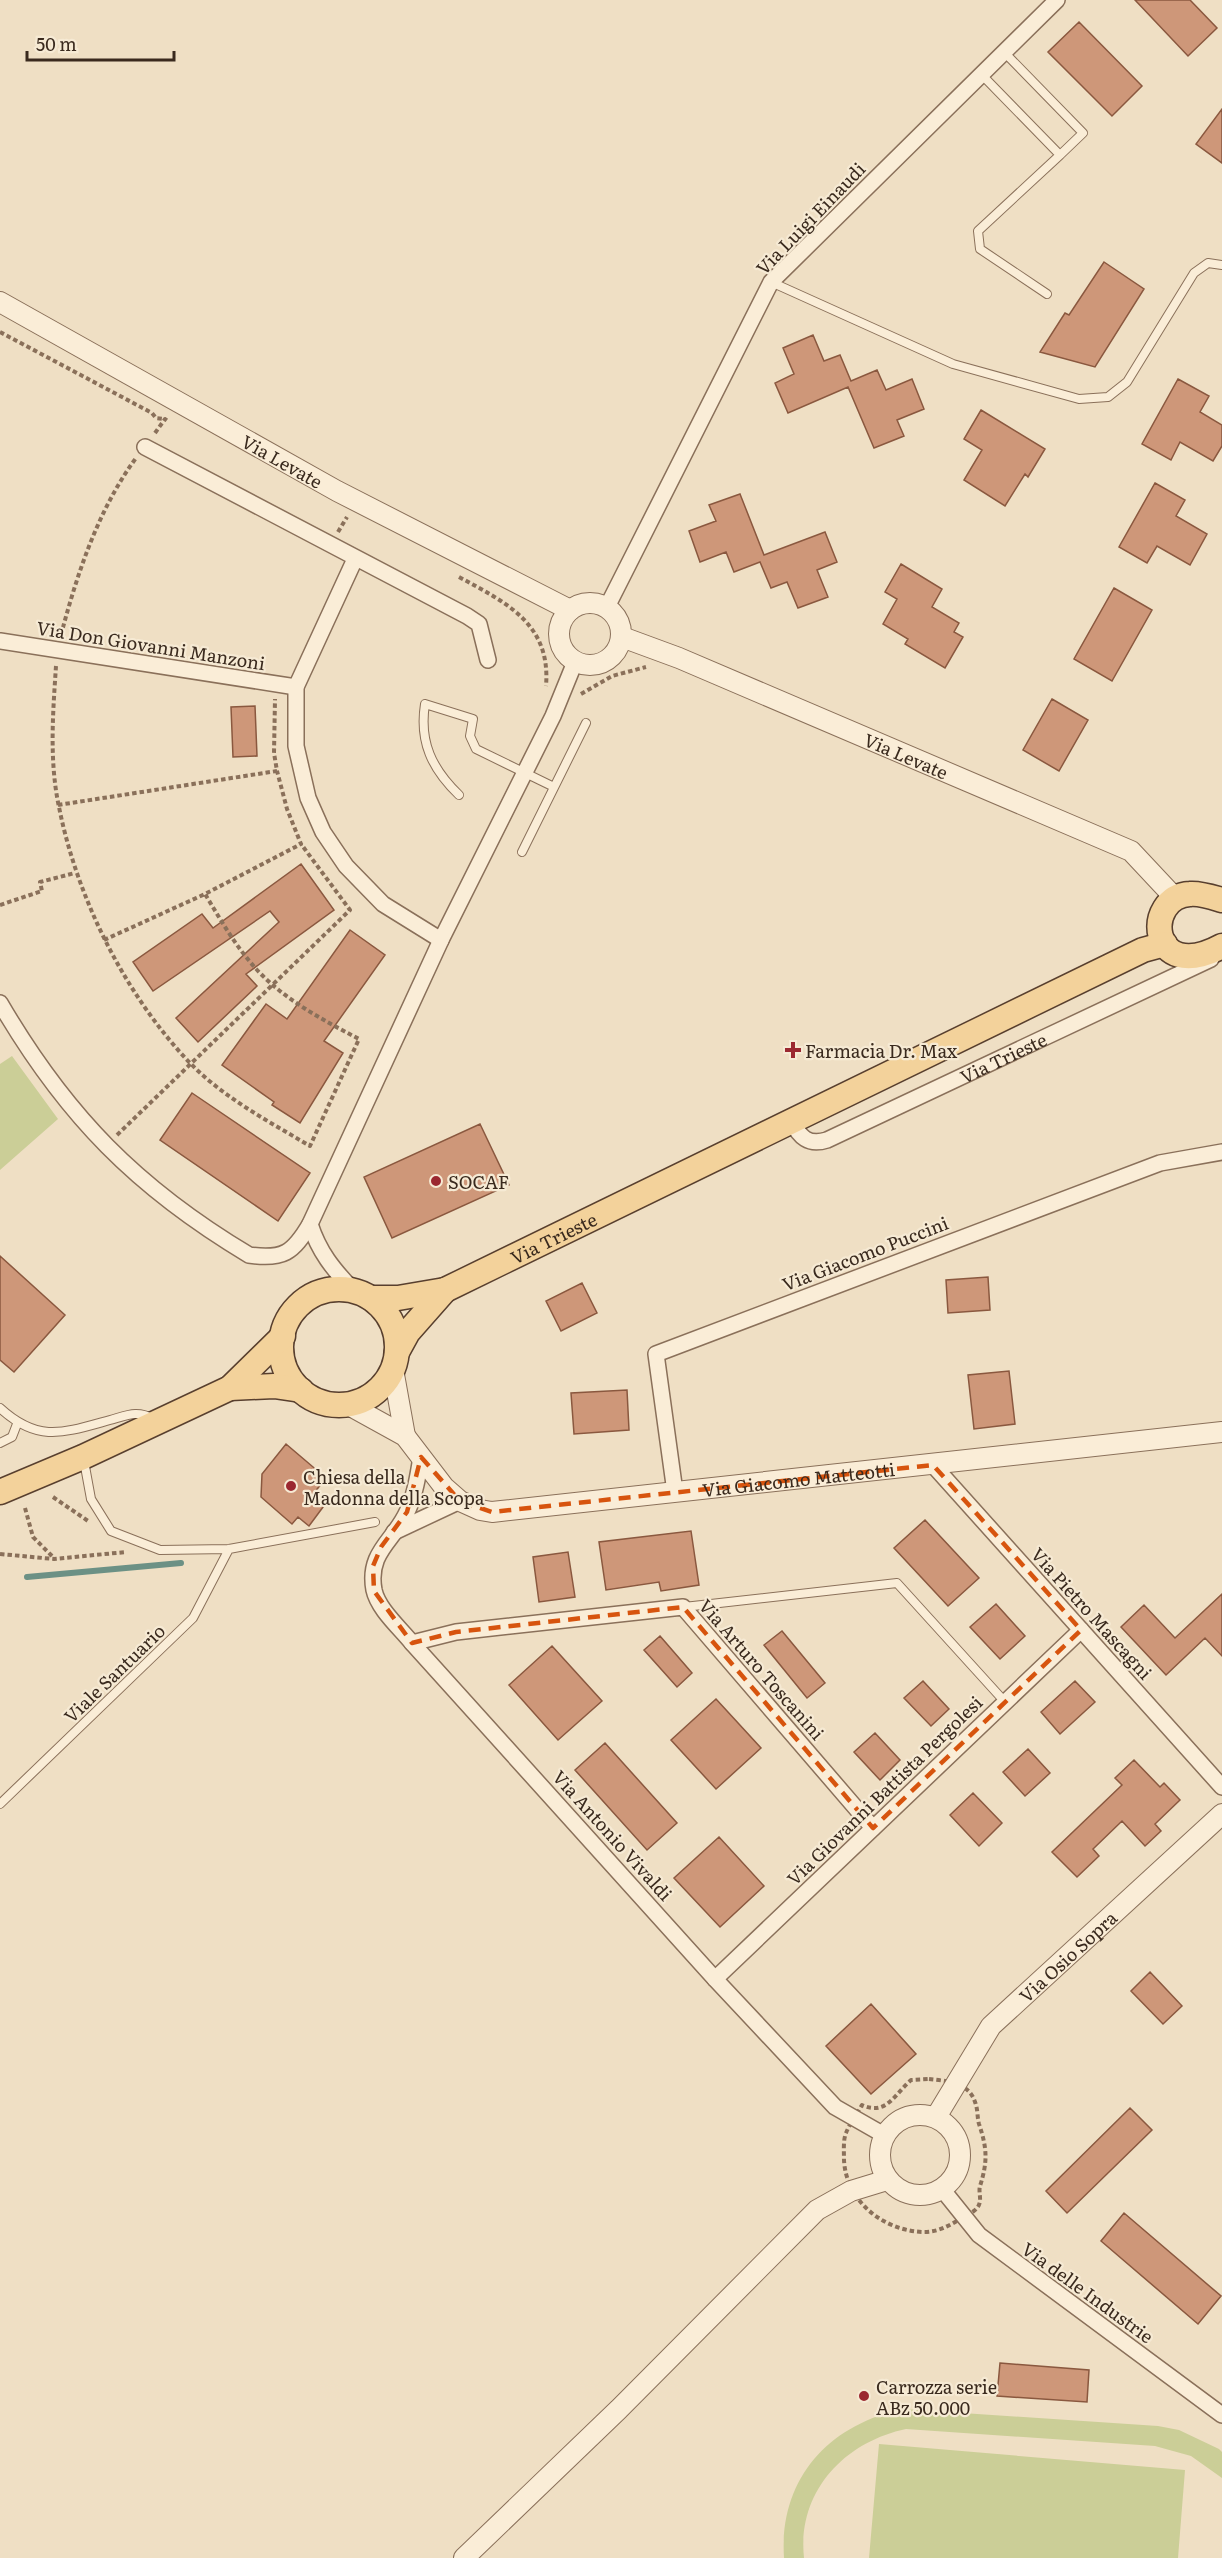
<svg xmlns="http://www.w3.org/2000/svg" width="1222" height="2558" font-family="Literata,serif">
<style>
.green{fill:#cbce97}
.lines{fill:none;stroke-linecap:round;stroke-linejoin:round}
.stream{stroke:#6c9185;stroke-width:6}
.building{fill:#ce9779;stroke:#8a583f;stroke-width:1.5}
.service-casing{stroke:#8a705a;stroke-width:10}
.minor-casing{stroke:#8a705a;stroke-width:18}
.tertiary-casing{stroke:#8a705a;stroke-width:22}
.primary-casing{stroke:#583f2e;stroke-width:27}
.path{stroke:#8a705a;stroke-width:4;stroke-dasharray:4.5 3;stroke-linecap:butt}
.service{stroke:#faedd7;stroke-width:8}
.minor{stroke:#faedd7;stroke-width:15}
.tertiary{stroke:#faedd7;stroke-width:20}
.primary{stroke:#f3d29b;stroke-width:24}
.marked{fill:none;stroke:#d7540e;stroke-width:4.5;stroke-dasharray:12 8;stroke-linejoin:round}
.poi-dot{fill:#9b2830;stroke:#f6ead4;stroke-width:2}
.labels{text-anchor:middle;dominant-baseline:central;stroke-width:4.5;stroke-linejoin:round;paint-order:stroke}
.street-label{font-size:18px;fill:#3a2a1e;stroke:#f6ead4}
.poi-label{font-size:18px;fill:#3a2a1e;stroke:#f6ead4;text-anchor:start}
</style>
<rect width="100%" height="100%" fill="#efdfc4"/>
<path class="green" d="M12,1056L58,1119L0,1170V1064Z
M903,2409L1158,2426L1179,2430L1219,2449L1222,2452V2478L1191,2456L1155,2446L906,2429C844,2442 797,2492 804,2558H784C779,2479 828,2425 903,2409Z
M879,2444L1185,2470L1178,2558H869Z"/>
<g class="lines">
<path class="stream" d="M27,1577L181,1563"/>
</g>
<path class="building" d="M1135,0H1190L1217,28L1188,56Z
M1079,22L1142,86L1112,116L1048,52Z
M1222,109V163L1196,144Z
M1104,262L1144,289L1095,367L1040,352L1065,313L1069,315Z
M813,335L824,361L840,355L851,381L877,370L886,390L912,379L924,409L897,420L904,436L874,448L848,387L788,413L775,383L794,374L783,348Z
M1178,379L1209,396L1200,412L1222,425V446L1213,461L1180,442L1171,460L1142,444Z
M981,410L1045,449L1028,477L1025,474L1005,506L964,480L982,450L964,439Z
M1155,483L1185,500L1176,516L1207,534L1190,565L1157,546L1147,563L1119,547Z
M740,494L764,555L825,532L837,562L817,570L828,597L798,608L787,582L771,588L760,562L734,572L726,552L700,562L689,531L716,521L709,505Z
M901,564L942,589L932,607L959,623L954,632L963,637L945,668L905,644L908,639L883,624L897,599L885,592Z
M1114,588L1152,610L1112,681L1074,659Z
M1052,699L1088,720L1059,771L1023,750Z
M255,706L257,756L233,757L231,707Z
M301,864L334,910L246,974L257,986L198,1042L176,1018L279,922L270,911L153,991L133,962L202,914L213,928Z
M350,930L385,955L324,1041L343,1053L300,1123L272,1105L274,1102L222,1065L266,1004L287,1019Z
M192,1093L310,1173L278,1221L160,1140Z
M480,1124L509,1185L392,1238L364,1177Z
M0,1256L65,1315L14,1372L0,1360Z
M988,1277L990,1310L948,1313L946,1280Z
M582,1283L597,1313L561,1331L546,1301Z
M1009,1371L1015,1424L974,1429L968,1375Z
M627,1390L629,1430L574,1434L571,1393Z
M286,1444L326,1478L314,1493L326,1503L309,1526L298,1517L292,1524L261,1497L262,1474Z
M925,1520L979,1578L948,1606L894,1548Z
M691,1531L699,1585L661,1591L659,1582L606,1590L599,1542Z
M568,1552L575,1597L539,1602L533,1557Z
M1222,1594V1656L1205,1638L1166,1675L1121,1627L1144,1605L1175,1638Z
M996,1604L1025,1636L1000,1659L970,1627Z
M782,1631L825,1683L807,1698L764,1645Z
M660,1636L692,1673L677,1687L644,1650Z
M552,1646L602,1701L558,1740L509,1685Z
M923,1681L949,1709L931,1726L904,1698Z
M1075,1681L1095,1702L1060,1734L1041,1712Z
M716,1699L761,1748L716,1789L671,1740Z
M875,1733L900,1760L880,1780L854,1752Z
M605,1743L677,1823L647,1850L575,1770Z
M1028,1749L1050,1773L1025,1796L1003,1772Z
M1134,1760L1160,1787L1164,1783L1180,1800L1155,1824L1161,1831L1145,1846L1122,1821L1093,1849L1099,1856L1077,1877L1052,1852L1122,1785L1115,1778Z
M973,1793L1002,1823L979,1846L950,1815Z
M719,1837L764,1886L720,1927L674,1878Z
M1150,1972L1182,2006L1163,2024L1131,1991Z
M871,2004L916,2054L871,2094L826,2046Z
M1130,2108L1152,2130L1067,2213L1046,2191Z
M1124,2213L1221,2296L1198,2324L1101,2241Z
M1000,2363L1089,2370L1087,2402L997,2396Z"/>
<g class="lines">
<g class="service-casing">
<path id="service" d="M981,74L1060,155L1083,133L1004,52
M771,282L953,364L1079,399L1108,397L1127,382L1194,273L1208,263L1222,265
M1047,294L980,249L978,231L1060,155
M459,795C432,769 419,742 425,704L473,719L470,736L476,749L554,787
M522,852L586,723
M0,1408C38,1443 63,1433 110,1420C128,1415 137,1410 154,1419
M0,1443L12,1437L17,1424
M84,1461L91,1499L111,1531L160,1550L229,1549L375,1522
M684,1607L897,1583L1005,1702
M0,1804L193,1618L229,1549"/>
</g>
<g class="minor-casing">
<g id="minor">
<path d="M145,447L467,616L479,624L488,660"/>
<path d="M355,559L296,687V746L308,798L323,832L346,866L383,904L441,940"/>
<path d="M607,607L771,282L1057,0"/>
<path d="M0,641L296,687"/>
<path d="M0,1003C66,1116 137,1188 249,1255C283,1260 293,1253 310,1224L441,940L553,716L575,662"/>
<path id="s1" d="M791,1121C800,1137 808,1146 827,1140L1211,959"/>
<path d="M310,1224C319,1252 333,1269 353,1290"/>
<path d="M421,1457C418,1476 415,1495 407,1512C394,1541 367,1552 374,1590C378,1609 400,1628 412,1643L715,1979L835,2107L884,2135"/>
<path d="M933,1465L1222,1787"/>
<path d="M675,1492L656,1354L1160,1163L1222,1152"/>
<path d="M394,1532L460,1501"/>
<path d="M412,1643L456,1632L683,1607L873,1828"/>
<path d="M715,1979L1081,1630"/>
<path d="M942,2189L979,2235L1222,2415"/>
</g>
</g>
<g class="tertiary-casing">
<g id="tertiary">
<path id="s2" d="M0,302L337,491L570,610"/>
<circle cx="590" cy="634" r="31"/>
<path id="s3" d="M622,637L679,658L1131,851L1175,898"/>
<path d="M393,1369L405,1436"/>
<path id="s4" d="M347,1404L405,1436L444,1487L460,1501L480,1510L492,1512L1222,1432"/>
<circle cx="920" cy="2155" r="40"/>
<path id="s5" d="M936,2117L991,2026L1222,1814"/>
<path d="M464,2558L619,2409L817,2210L851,2191L887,2180"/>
</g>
</g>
<g class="primary-casing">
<g id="primary">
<path d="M1222,900C1212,897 1200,893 1190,894C1143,896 1148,986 1222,946"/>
<circle cx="339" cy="1347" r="58"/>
<path id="s6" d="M371,1298H398L445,1290L1143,950L1165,944"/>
<path d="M397,1352L408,1332L445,1290"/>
<path d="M230,1388L274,1386L301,1390"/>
<path d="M0,1492L83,1457L230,1388L283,1336"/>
</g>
</g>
<path class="path" d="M0,332L152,413L156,418L165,419
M155,433L165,419L169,422
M338,532L347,517
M459,577C507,603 551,624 546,686
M61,635C77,574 98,510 136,458
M56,666C53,712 49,761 59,807C77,898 125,995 190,1063C224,1098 268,1121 310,1146L359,1039C321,1019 279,997 251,963C233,942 219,917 205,894
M581,694L612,676L646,667
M58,805L277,771L274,753L275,699
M0,905L42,891L40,882L75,873
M104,940L205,894L301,844L287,809L277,771
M117,1135L350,910L301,844
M53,1497L88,1521
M25,1508L33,1537L54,1558
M0,1554L54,1559L126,1552
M929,2079C946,2081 969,2082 975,2102C978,2109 977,2117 979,2124C987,2148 988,2161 980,2186C978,2193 983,2201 977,2208C974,2212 967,2215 962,2218C950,2225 939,2232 924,2232C883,2231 846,2201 844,2160C844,2152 843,2140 846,2133C850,2123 857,2114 862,2105C886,2116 894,2095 911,2080Z"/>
<use href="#service" class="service"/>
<use href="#minor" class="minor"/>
<use href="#tertiary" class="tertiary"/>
<use href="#primary" class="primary"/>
</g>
<path class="marked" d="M421,1457L460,1501L492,1512L933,1465L1081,1630L873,1828L683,1607L456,1632L412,1643L374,1591L373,1566L381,1547L407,1512Z"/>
<g class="poi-dot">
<path d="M790 1041h6v6h6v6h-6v6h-6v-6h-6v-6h6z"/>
<circle cx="436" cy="1181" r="6"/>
<circle cx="291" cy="1486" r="6"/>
<circle cx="864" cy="2396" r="6"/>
</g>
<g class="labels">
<g class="street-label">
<text transform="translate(810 218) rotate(-46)">Via Luigi Einaudi</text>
<text stroke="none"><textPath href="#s2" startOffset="324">Via Levate</textPath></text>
<text transform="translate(151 645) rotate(9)">Via Don Giovanni Manzoni</text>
<text stroke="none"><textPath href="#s3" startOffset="308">Via Levate</textPath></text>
<text stroke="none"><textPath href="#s1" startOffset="240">Via Trieste</textPath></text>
<text stroke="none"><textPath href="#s6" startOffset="195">Via Trieste</textPath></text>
<text transform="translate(865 1253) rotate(-21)">Via Giacomo Puccini</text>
<text stroke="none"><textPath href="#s4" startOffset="494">Via Giacomo Matteotti</textPath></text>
<text transform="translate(1092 1613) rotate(48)">Via Pietro Mascagni</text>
<text transform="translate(762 1669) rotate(49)">Via Arturo Toscanini</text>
<text transform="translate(114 1673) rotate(-44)">Viale Santuario</text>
<text transform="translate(884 1790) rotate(-44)">Via Giovanni Battista Pergolesi</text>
<text transform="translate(613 1835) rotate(48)">Via Antonio Vivaldi</text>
<text stroke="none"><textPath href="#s5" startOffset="210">Via Osio Sopra</textPath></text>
<text transform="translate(1088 2292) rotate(36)">Via delle Industrie</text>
</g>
<g class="poi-label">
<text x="805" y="1050">Farmacia Dr. Max</text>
<text x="448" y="1181">SOCAF</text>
<text x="303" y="1476">Chiesa della<tspan x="303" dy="21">Madonna della Scopa</tspan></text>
<text x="876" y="2386">Carrozza serie<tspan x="876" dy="21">ABz 50.000</tspan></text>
</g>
</g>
<path d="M27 51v9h147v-9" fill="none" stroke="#3a2a1e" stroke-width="3"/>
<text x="36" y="51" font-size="18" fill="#3a2a1e" stroke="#f6ead4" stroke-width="4.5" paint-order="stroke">50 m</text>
</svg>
